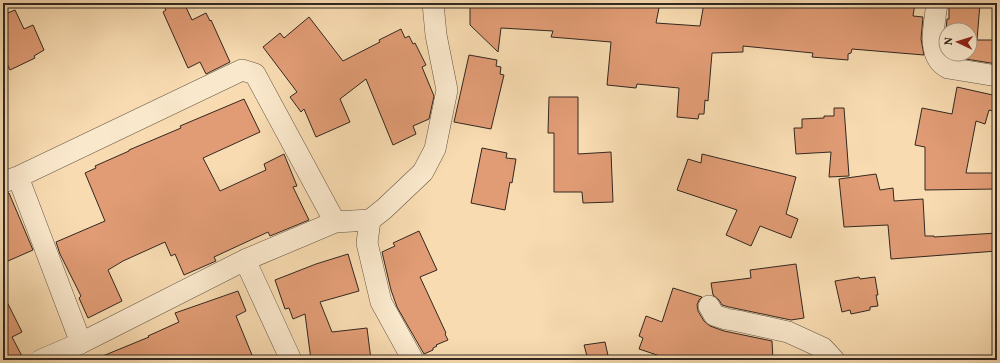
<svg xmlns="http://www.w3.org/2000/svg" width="1000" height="363" font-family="Vollkorn,serif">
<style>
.building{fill:#e19c75;stroke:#322820}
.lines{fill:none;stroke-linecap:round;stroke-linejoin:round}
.minor-casing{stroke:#645544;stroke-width:22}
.minor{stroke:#fae8cc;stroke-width:21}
</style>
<rect width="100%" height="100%" fill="#f8dbb1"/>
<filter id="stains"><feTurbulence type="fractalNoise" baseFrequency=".005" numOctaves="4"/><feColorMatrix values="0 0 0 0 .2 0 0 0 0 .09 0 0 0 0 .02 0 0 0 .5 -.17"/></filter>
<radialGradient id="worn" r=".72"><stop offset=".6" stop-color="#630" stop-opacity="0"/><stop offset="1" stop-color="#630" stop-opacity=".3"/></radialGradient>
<path class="building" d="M162,3H184L192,20L206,13L210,21L211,20L230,62L206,74L200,62L188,68L163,12L166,10Z
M470,3H660L656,23L700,26L704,3H915L913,16L923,17L921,39L924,55L852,49L851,53L848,54V60L812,57L813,53L743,46V52L712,53L708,101L705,100L704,114H699L698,119L677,117L679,88L637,84L636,88L607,85L611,42L551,37L553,31L501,28L498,52L470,25Z
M949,3H980L977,40H997V64L953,57L950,54H970V30H946V46V30L947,19H949Z
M15,10L24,29L33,25L44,50L34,56L35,58L10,70L3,56V15Z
M309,17L343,61L380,42L379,40L401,29L405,38L409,36L413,44L415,43L426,65L422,67L434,96L429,119L413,126L416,134L393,145L366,79L340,99L350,122L316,137L304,109L301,112L290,97L297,92L263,47L280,33L284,38Z
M469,55L497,60L496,66L501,67L500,74L504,75L491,129L454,122Z
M957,87L997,96L993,111L989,110L985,124L976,121L966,173H997V189L925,190V147L915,145L922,108L952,114Z
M549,97H578V154L611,152L613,202L583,203L582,192H554V133H548Z
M244,99L260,132L203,158L220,191L266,170L264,164L284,154L297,186L293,187L309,220L270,236L268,232L214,257L216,261L184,275L175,254L171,256L165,242L123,261L108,270L122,301L88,318L79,298L81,296L60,254L56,242L105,221L85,173L96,168L95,166L129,151V150L181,128L180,126Z
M834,108H844L849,176L829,177L831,152L796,154L794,128H802V119L824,118V116H834Z
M482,148L507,153L506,158L516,159L512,183L510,182L505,210L471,203Z
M702,154L796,177L786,214L798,219L791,238L760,226L751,246L726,235L737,210L677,190L688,159L701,163Z
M876,174L880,190L893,188L894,201L923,199L925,236H934V237L997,233V251L891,259L888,225L844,227L839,179Z
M9,193L33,250L8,261L3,251V194Z
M419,231L437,270L420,277L446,333L445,334L448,340L436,345L437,346L433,348V350L424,354L397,307L391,290L382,252L395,246L393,243Z
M348,254L359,291L320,302L332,332L367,328L371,360H311L305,314L293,319L289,308L285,309L275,280L316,264Z
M796,264L804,318L791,320L729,307L722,305L719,300L713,295L711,283L751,278L750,270Z
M859,277L860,279L875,277L878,295H876L878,306L870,307V310L851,314L850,310L842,312L835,281Z
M673,288L702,297L699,300L697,305L698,311L704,321L710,326L724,331L772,341L773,360H672L639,349L643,338L639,336L646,316L662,322Z
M238,291L246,311L236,316L254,360H93L149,337L148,336L179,322L175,313Z
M3,294L22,332L12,337L24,360H3Z
M605,342L609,360H588L584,345Z"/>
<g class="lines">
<g class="minor-casing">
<path id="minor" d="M937,3C935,23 925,56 948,68L997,76
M18,177L81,343
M3,182L18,177L242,70L255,74L335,222
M245,260L291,360
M709,306L714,315L726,319L738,321L788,332L823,348L834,360
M41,360L81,343L245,260L335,222L370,220
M413,360L381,302L367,243L370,220L384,209L423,172L435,149L447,90L436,35L433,3"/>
</g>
<use href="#minor" class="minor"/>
</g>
<rect width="1000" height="363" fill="none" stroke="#f8dbb1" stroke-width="16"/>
<rect x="4" y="4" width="992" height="355" fill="none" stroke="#322820" stroke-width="2"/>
<rect x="8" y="8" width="984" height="347" fill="none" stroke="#322820"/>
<g transform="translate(958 42) rotate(274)"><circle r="19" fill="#fae8cc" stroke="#aa9b87"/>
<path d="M0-3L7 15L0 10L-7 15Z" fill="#8f2418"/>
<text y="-6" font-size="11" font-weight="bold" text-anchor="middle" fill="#322820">N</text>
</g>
<rect width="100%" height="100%" filter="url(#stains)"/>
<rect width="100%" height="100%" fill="url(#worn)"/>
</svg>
